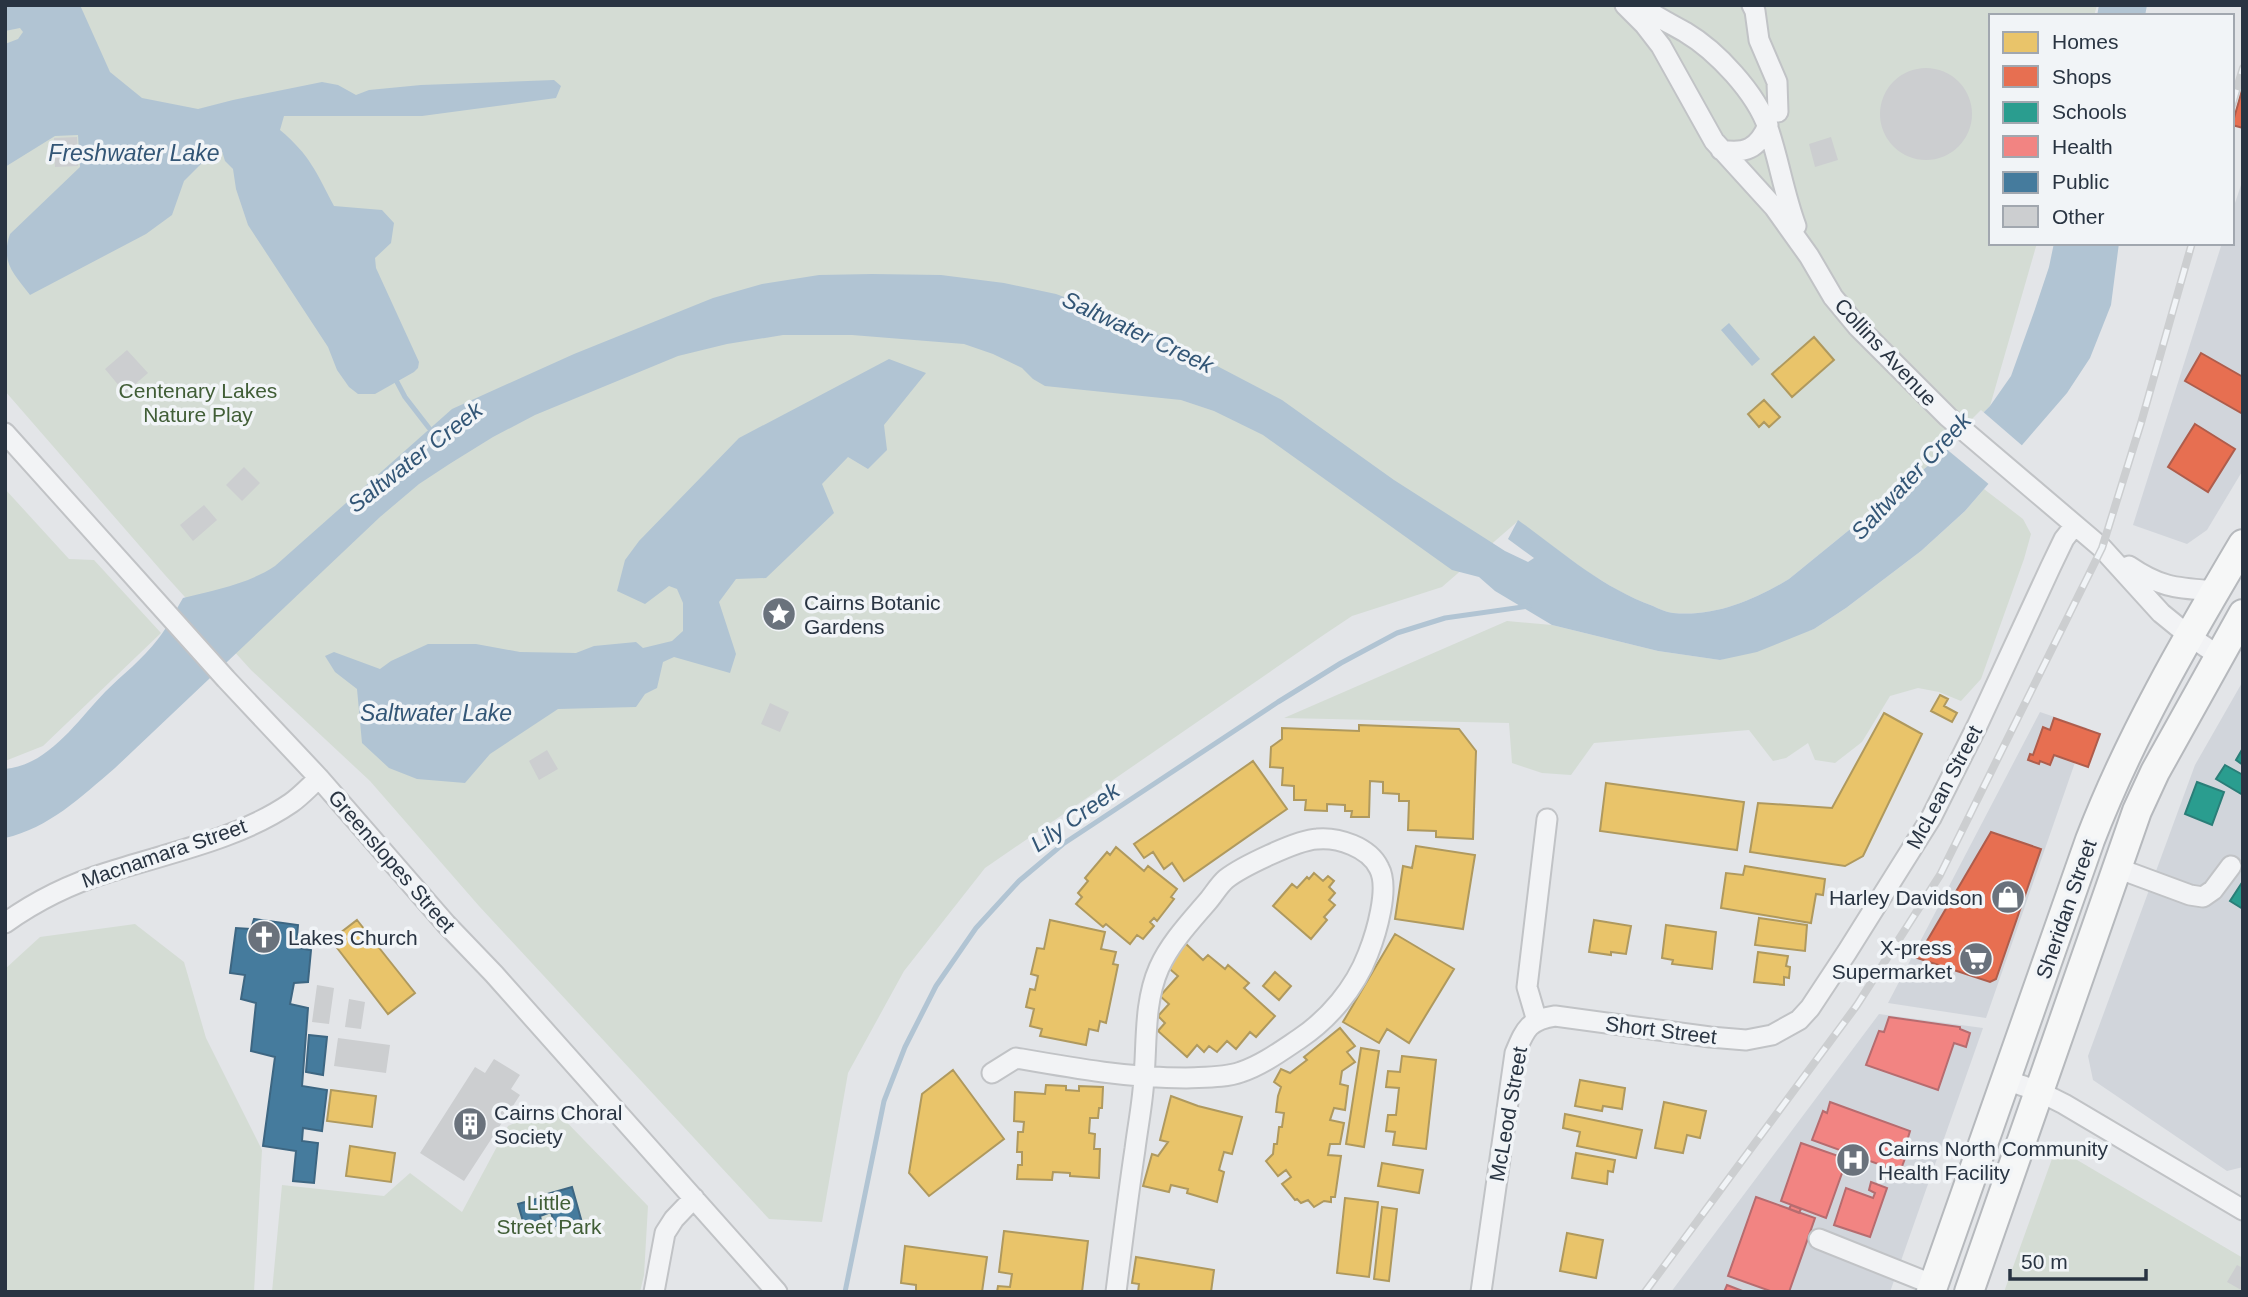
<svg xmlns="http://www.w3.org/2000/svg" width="2248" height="1297" font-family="Helvetica,sans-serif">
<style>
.built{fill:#d1d5db}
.green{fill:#d4dcd4}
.water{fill:#b1c4d3}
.pier{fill:#e3e5e8}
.homes{fill:#e9c46a;stroke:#af995e;stroke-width:2}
.shops{fill:#e76f51;stroke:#ae5d4c;stroke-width:2}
.schools{fill:#2a9d8f;stroke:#2a7e78;stroke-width:2}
.health{fill:#f28482;stroke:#b66c6f;stroke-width:2}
.public{fill:#457b9d;stroke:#3d6682;stroke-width:2}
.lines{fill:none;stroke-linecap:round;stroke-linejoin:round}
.stream{stroke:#b1c4d3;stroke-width:5}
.building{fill:#ccced0}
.minor-casing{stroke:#c1c3c6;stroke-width:23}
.highway-casing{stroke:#b6b9bd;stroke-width:32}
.minor{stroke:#f2f3f5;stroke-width:19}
.highway{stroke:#f6f7f7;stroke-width:28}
.rail-casing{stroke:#ccced0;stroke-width:8}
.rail{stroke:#f1f4f7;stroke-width:5;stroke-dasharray:16;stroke-linecap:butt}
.labels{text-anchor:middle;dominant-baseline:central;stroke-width:7;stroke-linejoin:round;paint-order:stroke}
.street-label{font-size:21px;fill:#293442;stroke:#f1f4f7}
.park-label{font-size:21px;fill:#415e37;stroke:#f1f4f7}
.poi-label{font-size:21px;fill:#293442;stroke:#f1f4f7;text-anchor:start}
.water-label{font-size:23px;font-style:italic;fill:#335676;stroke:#f1f4f7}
</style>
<rect width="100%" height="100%" fill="#e3e5e8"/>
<path class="built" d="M2243,179V470L2207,530L2187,544L2133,525L2222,243H2232V212Z
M2243,681V1167L2227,1171L2093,1080L2088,1056L2195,765Z
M2040,712L2087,728L1986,1018L1888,1003Z
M1879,1014L1983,1028L1890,1292H1671Z"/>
<path class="green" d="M5,5H2097L2094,16H1991V243H2037L1990,406L1940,456L1789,579C1754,600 1715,617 1673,613C1666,612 1659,609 1653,606C1602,588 1561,551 1518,521L1442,587L1352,616L1325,634L985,868L904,971L848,1073L822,1222L769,1219L479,906L370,781L251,670L165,575L5,391Z
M5,489L69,559L94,560L161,633L43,746L5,761Z
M1984,489L2023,519L2031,534L2024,559L1981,679L1961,701L1939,692L1918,688L1890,696L1862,742L1835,763L1815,760L1808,743L1786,758L1773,761L1749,730L1594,743L1571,775L1542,773L1512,763L1509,723L1284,718L1507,621L1552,625L1658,651L1720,660L1814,629L1846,608L1921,551L1965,511Z
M135,924L184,962L206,1038L262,1150L254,1292H5V969L40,937Z
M551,1106L648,1206L644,1275L640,1292H272L282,1185L384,1196L410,1173L462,1212L508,1126Z
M2067,1154L2243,1258V1292H2004L2053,1156Z"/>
<path class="water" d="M5,5H80L110,72L142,98L198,109L233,100L322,82L338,85L356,95L369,90L421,85L554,80L561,86L556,98L422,116H284L280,130C310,155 316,172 334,206L382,210L394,223L391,243L375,258L376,268L419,362L418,368L414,372L375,394H358L349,387L337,370L328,347L248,225L236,189L233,169L225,161L221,148L214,151L184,181L172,215L146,234L30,295C14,274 0,262 10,234L80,167L78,135L55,136L5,167V44L18,39L23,32L20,28L5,31Z
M2099,5H2147L2145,16H2097Z
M2054,243H2119L2111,305L2090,358L2067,393L1965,511L1921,551L1846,608L1814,629L1757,652L1720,660L1658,651L1552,625L1495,591L1479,577L1452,570L1263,435L1214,411L1181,400L1045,386L1033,379L1022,368L993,354L964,344L852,335H783L727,344L678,356L535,415L493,437L451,463L419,484L380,517L115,768C81,797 49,828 5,838V769C49,765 77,721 105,692C122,675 143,659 158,639C168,627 175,611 183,598C215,590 248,584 275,566L452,409L574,354L713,298L762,284L819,275L872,274L941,275L1004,283L1056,294L1135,323L1282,400L1394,480L1505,551L1528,562L1534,558L1508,539L1518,520C1561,551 1602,588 1653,606C1659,609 1666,612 1673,613C1715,617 1754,600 1789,579L1940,456L1990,406L2011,376L2034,312L2049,267Z
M1729,323L1760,359L1752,366L1721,330Z
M889,359L926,373L884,425L887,450L868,469L848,457L822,484L834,513L766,578L736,579L719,602L736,654L730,673L674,657L663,662L657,688L645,694L636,707L558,709L490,754L465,783L417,779L389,768L362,743L357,689L335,672L325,656L334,652L380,669L391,661L428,644H476L520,652L576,653L594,646L636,642L643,648L672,641L683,631V603L677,589L669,586L645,604L617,591L625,560L639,541L739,438Z"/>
<path class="pier" d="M1981,410L2025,448L1991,486L1944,447Z"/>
<path class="homes" d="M1814,337L1834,360L1792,397L1772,374Z
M1764,400L1780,417L1769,427L1764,422L1759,427L1748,414Z
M1940,695L1948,699L1944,706L1957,713L1952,722L1931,711Z
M1884,713L1922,734L1863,856L1845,866L1750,852L1758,803L1832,808Z
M1359,725L1459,729L1476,751L1473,839L1436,837V831L1408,830L1409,801H1399V794L1383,793V782L1370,781L1369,817H1351L1352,811H1345V805L1327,804V811L1305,810L1306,800H1294V786L1282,785L1283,768L1270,767L1271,747L1282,739V728L1359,731Z
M1253,761L1287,809L1184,881L1172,863L1164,869L1153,852L1144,858L1134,844Z
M1606,783L1744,802L1737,850L1600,831Z
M1416,846L1475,855L1463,929L1395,919L1403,866L1412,868Z
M1116,847L1144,871L1148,866L1177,889L1171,897L1174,899L1157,921L1154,918L1150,922L1154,926L1143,939L1137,935L1130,944L1106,924L1103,927L1076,904L1082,897L1078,893L1088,881L1085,878L1107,852L1110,855Z
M1745,866L1825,879L1823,895L1816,894L1811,923L1721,908L1726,873L1743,875Z
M1314,873L1323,881L1328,876L1334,881L1329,887L1335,893L1329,900L1335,905L1324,917L1327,920L1311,939L1273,906L1292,884L1297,888L1307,877L1309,879Z
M1759,918L1807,925L1805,951L1755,945Z
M357,920L415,993L388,1014L331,940Z
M1050,920L1105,932L1101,949L1116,952L1113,964L1118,965L1106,1023L1100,1021L1098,1031L1089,1029L1086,1045L1040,1036L1042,1029L1030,1026L1034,1009L1026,1007L1030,989L1035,990L1038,976L1031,974L1037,948L1044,949Z
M1594,920L1631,926L1626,954L1611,952V955L1589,952Z
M1666,925L1716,932L1712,969L1672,964L1673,960L1662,958Z
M1395,934L1454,969L1409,1043L1387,1029L1379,1043L1343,1022Z
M1185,943L1203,960L1208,955L1225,969L1228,965L1249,983L1244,988L1275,1016L1256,1037L1250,1032L1236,1049L1227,1041L1217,1052L1209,1046L1204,1052L1197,1045L1187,1057L1158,1031L1165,1023L1158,1016L1169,1004L1160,996L1178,976L1165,965Z
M1758,952L1788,956L1786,966L1790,967L1789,978L1784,977V985L1754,982Z
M1275,972L1291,986L1279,1000L1263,986Z
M1340,1028L1355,1046L1347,1052L1355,1062L1342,1071L1340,1084L1348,1086L1345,1110L1334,1108L1330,1120L1344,1123L1340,1144H1330L1328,1155L1341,1156L1335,1197H1331V1202L1324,1201L1314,1207L1308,1200L1301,1203L1297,1199L1295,1200L1282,1184L1291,1177L1286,1170L1278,1176L1266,1161L1273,1154L1274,1144H1277L1279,1127H1282L1284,1113L1276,1112L1278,1096L1281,1087L1274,1082L1281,1069L1290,1073L1307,1060L1304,1057Z
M1361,1048L1379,1051L1364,1147L1346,1144Z
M1402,1056L1436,1060L1426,1149L1393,1145L1395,1132L1386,1131L1388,1115H1396L1399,1088L1386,1087L1388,1071L1400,1072Z
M953,1070L1004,1139L929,1196L909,1173L922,1094Z
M1580,1080L1625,1088L1622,1109L1603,1106L1602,1111L1575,1106Z
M1046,1085L1066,1086V1090L1079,1091V1086L1103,1087L1102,1108H1099L1098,1118H1090L1089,1133L1095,1134L1094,1149H1100L1099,1178L1070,1176V1173L1053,1172L1052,1180L1017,1179L1018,1165H1022V1152H1017L1018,1132H1023L1024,1122L1014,1121L1015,1092L1045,1094Z
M331,1090L376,1096L372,1127L327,1121Z
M1171,1096L1198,1106L1242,1117L1232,1154L1224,1152L1219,1170L1224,1172L1217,1202L1187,1193L1188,1189L1171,1185L1169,1192L1143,1186L1152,1154L1158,1156L1168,1142L1160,1140Z
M1664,1102L1706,1111L1700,1138L1687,1135L1683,1153L1655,1148Z
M1565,1114L1642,1130L1636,1158L1577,1146L1580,1132L1563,1128Z
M350,1146L395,1153L391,1182L346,1176Z
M1576,1153L1615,1160L1613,1172L1608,1171L1607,1184L1572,1178Z
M1382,1163L1423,1170L1419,1193L1378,1186Z
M1345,1198L1378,1202L1369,1277L1337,1273Z
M1382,1207L1397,1209L1389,1281L1374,1279Z
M1004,1231L1088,1241L1082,1292H997L998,1286L1010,1287L1012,1274L999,1272Z
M1567,1233L1603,1240L1596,1278L1560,1271Z
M905,1246L987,1257L982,1292H916V1285L901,1283Z
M1136,1257L1214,1270L1211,1292H1138L1139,1284L1132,1283Z"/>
<path class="shops" d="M2243,87V128L2232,125Z
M2201,353L2243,377V414L2185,381Z
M2195,424L2235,449L2208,492L2168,467Z
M2054,718L2100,734L2088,767L2054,755L2050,765L2040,761L2039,764L2028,760L2030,754L2033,755L2043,727L2050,730Z
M1991,832L2041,849L1996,979L1990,982L1917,958Z"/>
<path class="schools" d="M2243,748V765L2236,760Z
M2225,765L2243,775V795L2216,779Z
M2197,782L2224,792L2212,825L2185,814Z
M2243,881V909L2230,901Z"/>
<path class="health" d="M1889,1017L1960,1027V1029L1970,1033L1966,1047L1954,1043L1938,1090L1866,1065L1879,1031L1884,1032Z
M1830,1102L1910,1131L1907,1141L1911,1142L1900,1172L1812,1140L1823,1111L1827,1113Z
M1801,1143L1847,1159L1826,1218L1781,1201Z
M1871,1182L1887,1188L1870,1237L1834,1225L1846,1188L1873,1198L1875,1193L1869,1190Z
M1756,1197L1815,1218L1789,1292H1773L1728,1276Z
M1791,1205L1801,1209L1799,1213L1789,1209Z
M1727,1285L1745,1292H1724Z"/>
<path class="public" d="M254,919L298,925L296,948L311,950L308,982L294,983L290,1004L308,1008L302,1086L327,1090L322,1131L303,1128L302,1141L318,1143L314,1183L293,1181L296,1151L263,1146L275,1057L251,1051L256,1003L241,999L245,975L230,973L236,928L251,929Z
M309,1035L327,1037L323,1075L306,1072Z
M572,1187L581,1219L555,1226L551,1212L540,1216L541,1220L524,1225L518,1204L536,1199L538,1207L547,1205L544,1195Z"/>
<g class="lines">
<path class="stream" d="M397,382L405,397L429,428
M845,1292L884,1101L905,1047L936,986L976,928L1019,881L1063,844L1278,702L1341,663L1397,633L1445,618L1529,606"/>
</g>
<path class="building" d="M1880 114a46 46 0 1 1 92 0a46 46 0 1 1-92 0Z
M77,137L78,166L55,167L54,138Z
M1831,137L1838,160L1815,167L1809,144Z
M127,350L148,373L125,393L105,369Z
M244,467L260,483L242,501L226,485Z
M204,505L217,520L193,541L180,525Z
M770,703L789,712L780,732L761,724Z
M547,750L558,769L539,780L529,761Z
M317,985L334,988L329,1024L312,1022Z
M349,999L365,1002L361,1029L345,1027Z
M338,1038L390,1045L386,1073L334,1066Z
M494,1059L520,1075L511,1089L520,1095L464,1181L420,1153L475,1067L485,1073Z
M2237,1265L2243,1268V1291L2227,1282Z"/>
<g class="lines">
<g class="minor-casing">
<path id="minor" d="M1625,5L1644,24L1661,46L1714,141L1774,207L1809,256L1833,297L1857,326L1948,417L2102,548L2161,613L2188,635L2219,656
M1639,5C1653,15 1669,23 1685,32C1717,51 1756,93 1768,128C1779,160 1784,194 1796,226
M1752,5L1755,11L1759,40L1777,82L1778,112
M1721,150C1745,154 1758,149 1768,125
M5,433L226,679L319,778L446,924L494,974L777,1292
M2129,566C2161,588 2177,588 2215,591
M2117,868L2190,895L2203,897L2213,890L2231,866
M5,923C36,901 70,884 106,873C167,853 237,840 291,803C301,796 310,786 319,778
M1537,1021L1527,987L1547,819
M992,1073L1016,1058C1073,1068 1128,1078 1186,1078C1204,1077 1225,1078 1241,1072C1262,1065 1281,1051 1299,1039C1329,1019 1355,988 1368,954C1376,934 1390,888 1379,868C1369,847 1338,837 1317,839C1297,840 1241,867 1226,879C1219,885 1214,894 1208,901C1191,921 1170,943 1159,968C1144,1002 1147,1041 1144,1077C1143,1101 1138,1125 1135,1149C1128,1196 1122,1244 1116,1292
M2006,1080L2038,1091L2064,1104L2243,1210
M1819,1239L1934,1285
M654,1292L665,1233L674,1219L694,1198
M1481,1292L1515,1053C1525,1030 1528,1020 1555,1016L1710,1037L1746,1040L1772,1035L1799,1020L1810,1008L1847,952L1931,818L1977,726L2051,566L2064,539L2075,525"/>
</g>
<g class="highway-casing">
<path id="highway" d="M1931,1292L2090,840C2130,736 2186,640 2243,544
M1969,1292L2137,811L2155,772L2243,614"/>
</g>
<use href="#minor" class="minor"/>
<use href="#highway" class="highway"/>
<g class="rail-casing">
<path id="rail" d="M2232,105L2243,68
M1645,1292L1857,1005L1940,875L2102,548L2141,423L2192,243"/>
</g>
<use href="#rail" class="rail"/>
</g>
<defs>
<g id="sight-disc" transform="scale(1.75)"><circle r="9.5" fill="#6a727c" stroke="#f1f4f7"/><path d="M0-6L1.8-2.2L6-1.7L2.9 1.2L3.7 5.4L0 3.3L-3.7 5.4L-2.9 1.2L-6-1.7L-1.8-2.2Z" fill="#fff"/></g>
<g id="shop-disc" transform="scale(1.75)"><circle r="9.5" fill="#6a727c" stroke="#f1f4f7"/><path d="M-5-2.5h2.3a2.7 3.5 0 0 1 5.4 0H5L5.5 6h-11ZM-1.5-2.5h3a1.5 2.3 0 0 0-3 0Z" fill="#fff"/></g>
<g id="church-disc" transform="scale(1.75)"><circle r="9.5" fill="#6a727c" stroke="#f1f4f7"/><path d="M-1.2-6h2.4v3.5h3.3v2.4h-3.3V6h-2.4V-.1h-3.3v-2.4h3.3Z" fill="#fff"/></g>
<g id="supermarket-disc" transform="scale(1.75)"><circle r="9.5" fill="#6a727c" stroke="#f1f4f7"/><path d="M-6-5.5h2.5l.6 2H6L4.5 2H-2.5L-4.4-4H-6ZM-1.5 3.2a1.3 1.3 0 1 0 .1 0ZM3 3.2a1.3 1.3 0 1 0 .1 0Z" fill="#fff"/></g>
<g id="building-disc" transform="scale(1.75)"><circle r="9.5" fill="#6a727c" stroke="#f1f4f7"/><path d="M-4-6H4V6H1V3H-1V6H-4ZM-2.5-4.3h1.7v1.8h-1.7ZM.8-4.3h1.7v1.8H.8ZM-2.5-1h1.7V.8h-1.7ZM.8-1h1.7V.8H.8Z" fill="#fff"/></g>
<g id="hospital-disc" transform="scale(1.75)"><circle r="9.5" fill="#6a727c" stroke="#f1f4f7"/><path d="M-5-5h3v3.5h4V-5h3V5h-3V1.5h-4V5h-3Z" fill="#fff"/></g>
</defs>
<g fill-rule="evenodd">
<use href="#sight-disc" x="779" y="614"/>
<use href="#shop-disc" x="2008" y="897"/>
<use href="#church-disc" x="264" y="937"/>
<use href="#supermarket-disc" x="1976" y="959"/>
<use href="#building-disc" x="470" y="1124"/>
<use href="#hospital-disc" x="1853" y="1160"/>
</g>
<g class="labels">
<g class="street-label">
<text transform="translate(1886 352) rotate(47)">Collins Avenue</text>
<text transform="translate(1944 787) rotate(-62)">McLean Street</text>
<text transform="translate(164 853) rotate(-19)">Macnamara Street</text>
<text transform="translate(392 861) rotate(49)">Greenslopes Street</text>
<text transform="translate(2066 909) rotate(-71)">Sheridan Street</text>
<text transform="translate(1661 1030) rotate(7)">Short Street</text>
<text transform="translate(1508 1114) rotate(-80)">McLeod Street</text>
</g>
<g class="park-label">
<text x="198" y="390">Centenary Lakes<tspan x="198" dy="24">Nature Play</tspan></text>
<text x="549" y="1202">Little<tspan x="549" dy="24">Street Park</tspan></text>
</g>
<g class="poi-label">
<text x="804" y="602">Cairns Botanic<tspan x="804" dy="24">Gardens</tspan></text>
<text x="1983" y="897" text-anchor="end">Harley Davidson</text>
<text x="288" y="937">Lakes Church</text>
<text x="1952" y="947" text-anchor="end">X-press<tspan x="1952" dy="24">Supermarket</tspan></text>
<text x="494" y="1112">Cairns Choral<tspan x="494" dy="24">Society</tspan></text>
<text x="1878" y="1148">Cairns North Community<tspan x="1878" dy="24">Health Facility</tspan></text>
</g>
<g class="water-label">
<text x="134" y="153">Freshwater Lake</text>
<text transform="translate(1138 332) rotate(25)">Saltwater Creek</text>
<text transform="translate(415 457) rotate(-38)">Saltwater Creek</text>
<text transform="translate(1911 476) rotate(-47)">Saltwater Creek</text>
<text x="436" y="713">Saltwater Lake</text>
<text transform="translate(1075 817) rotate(-35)">Lily Creek</text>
</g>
</g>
<rect width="2248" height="1297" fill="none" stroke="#293442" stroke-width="14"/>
<rect x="1989" y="14" width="245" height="231" fill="#f1f4f7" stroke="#a1a7af" stroke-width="2"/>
<rect x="2003" y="32" width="35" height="21" fill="#e9c46a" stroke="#a1a7af" stroke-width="2"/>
<text x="2052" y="49" font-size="21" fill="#293442">Homes</text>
<rect x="2003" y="66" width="35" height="21" fill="#e76f51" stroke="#a1a7af" stroke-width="2"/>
<text x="2052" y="84" font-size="21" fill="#293442">Shops</text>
<rect x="2003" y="102" width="35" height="21" fill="#2a9d8f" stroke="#a1a7af" stroke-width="2"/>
<text x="2052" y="119" font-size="21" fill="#293442">Schools</text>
<rect x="2003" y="136" width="35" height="21" fill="#f28482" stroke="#a1a7af" stroke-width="2"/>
<text x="2052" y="154" font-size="21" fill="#293442">Health</text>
<rect x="2003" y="172" width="35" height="21" fill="#457b9d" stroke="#a1a7af" stroke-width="2"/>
<text x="2052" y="189" font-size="21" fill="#293442">Public</text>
<rect x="2003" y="206" width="35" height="21" fill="#ccced0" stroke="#a1a7af" stroke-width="2"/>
<text x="2052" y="224" font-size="21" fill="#293442">Other</text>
<path d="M2010 1269v10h136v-10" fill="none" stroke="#293442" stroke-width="3.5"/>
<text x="2021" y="1269" font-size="21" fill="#293442" stroke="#f1f4f7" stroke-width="5" paint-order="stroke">50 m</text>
</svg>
